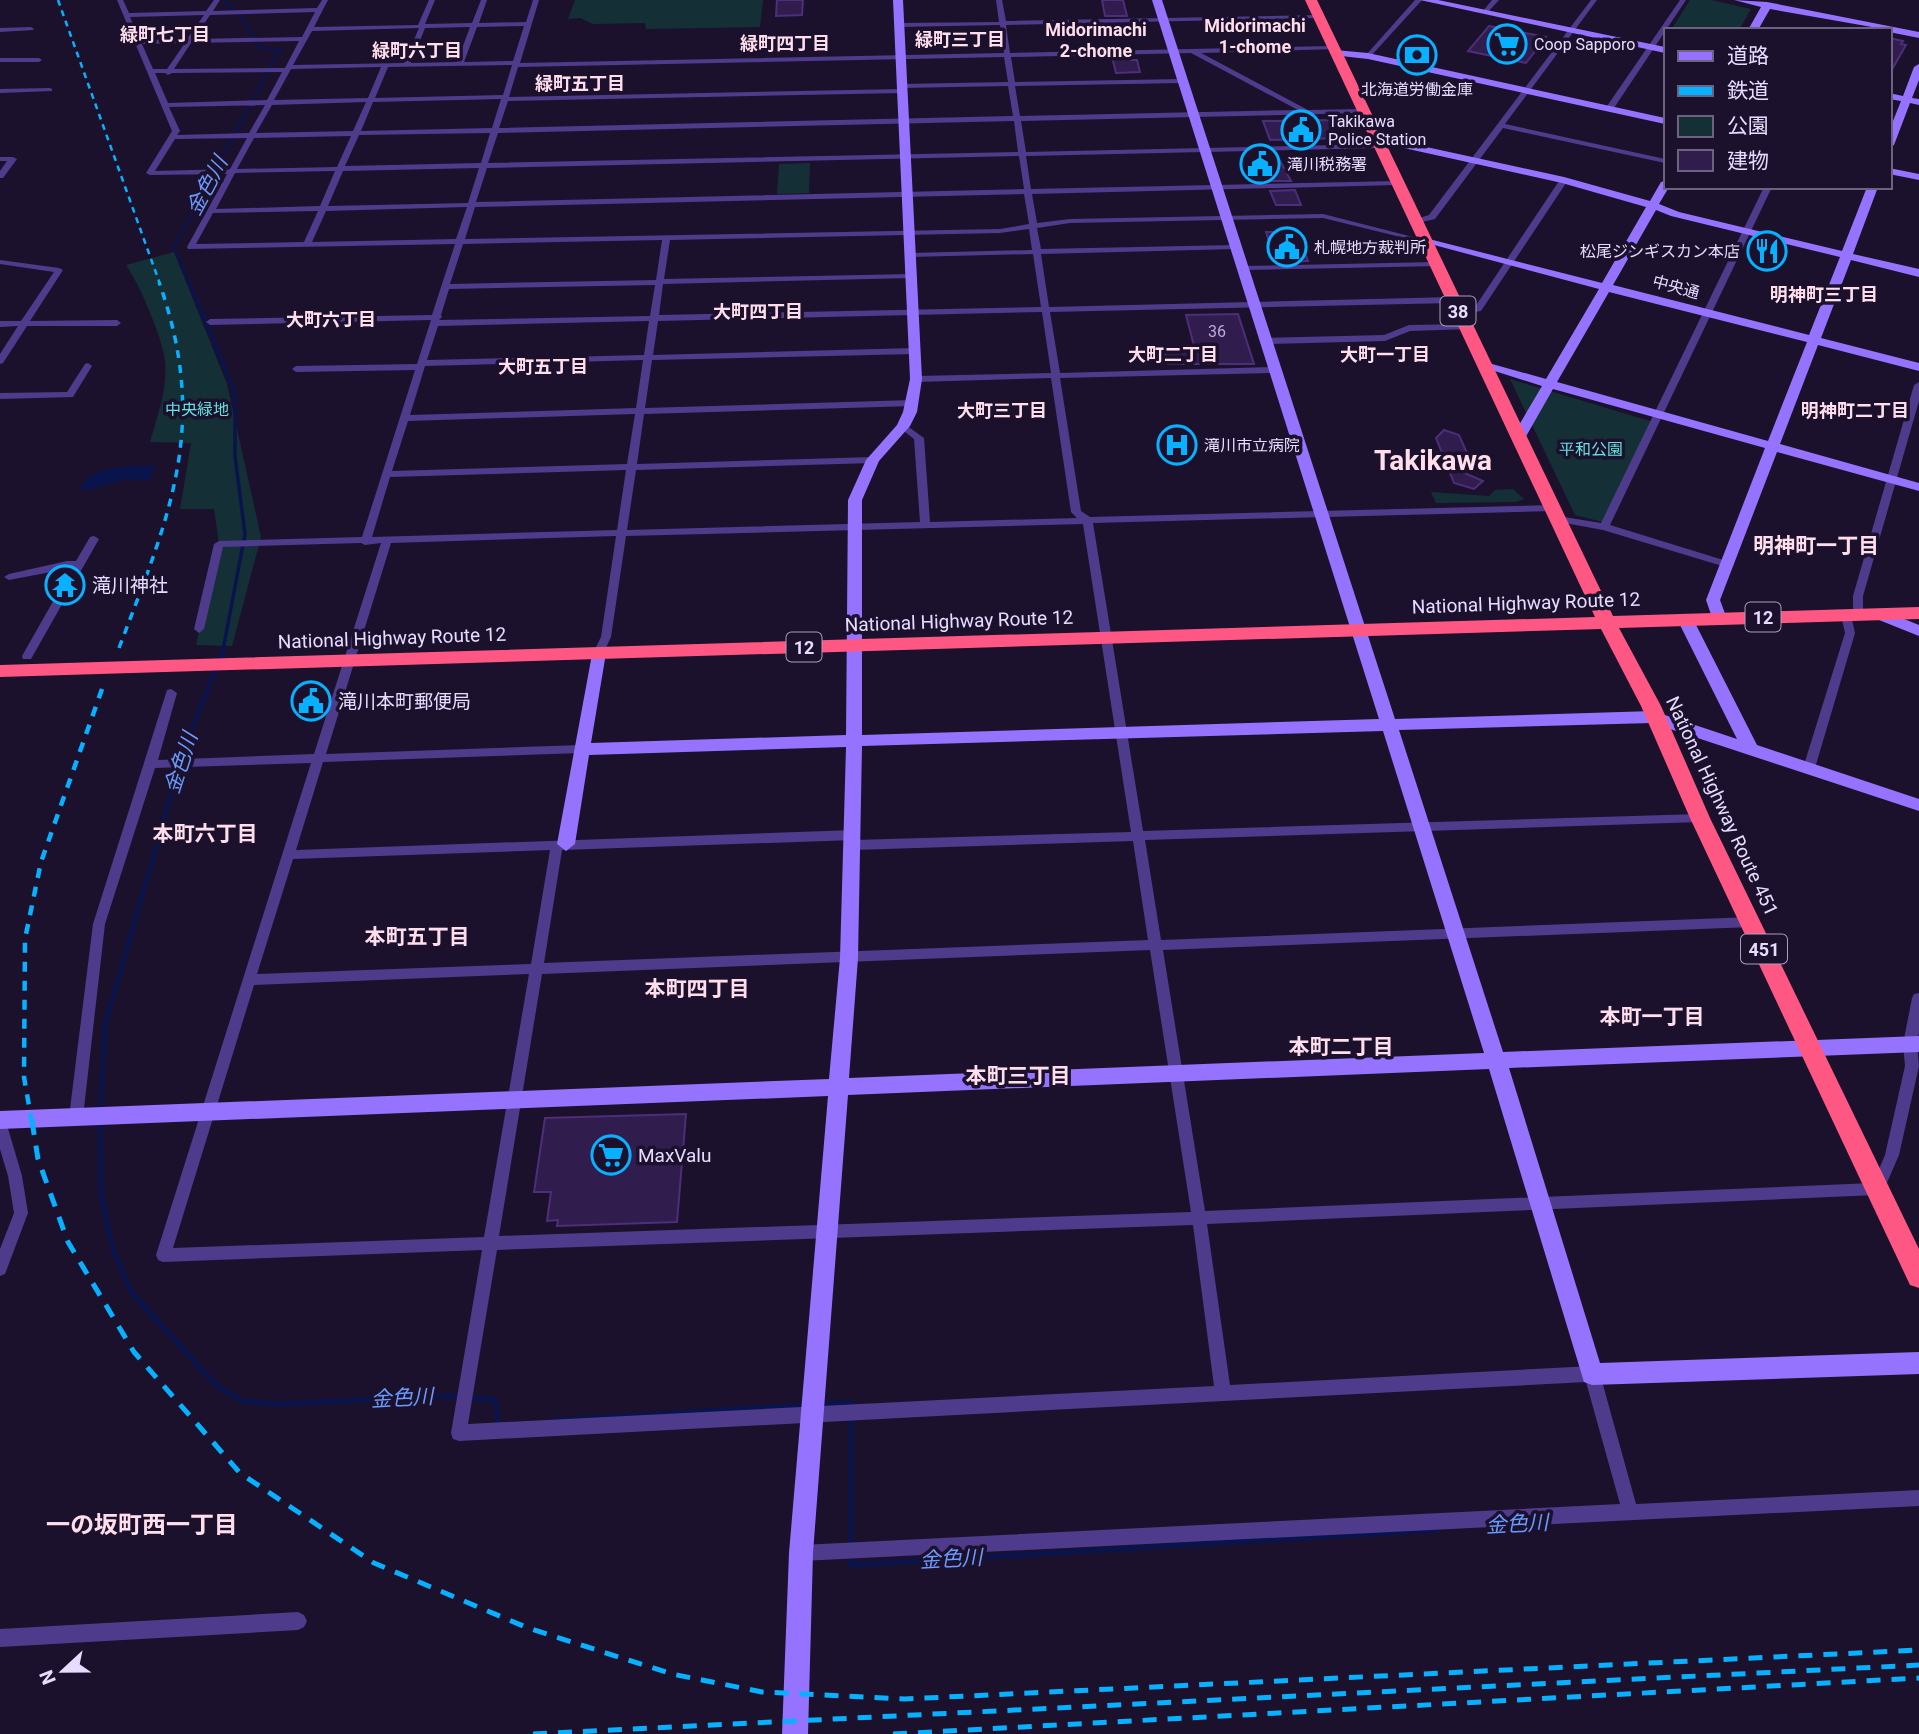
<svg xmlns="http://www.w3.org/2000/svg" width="1919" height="1734" font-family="Roboto,'Noto Sans JP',sans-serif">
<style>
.green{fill:#143036}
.water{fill:#0a144c}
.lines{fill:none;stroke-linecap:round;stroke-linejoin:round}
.stream-far3{stroke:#0a144c;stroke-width:2.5}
.stream-far2{stroke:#0a144c;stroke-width:3.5}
.stream-far1{stroke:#0a144c;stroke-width:4.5}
.stream{stroke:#0a144c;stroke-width:5}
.building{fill:#311c4e;stroke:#4d2e7a;stroke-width:2}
.street{fill:#4f3b8c;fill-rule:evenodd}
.secondary{fill:#9573ff;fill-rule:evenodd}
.highway{fill:#ff5783;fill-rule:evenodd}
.rail-far3{stroke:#08b1ff;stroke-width:2.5;stroke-dasharray:6 5;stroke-linecap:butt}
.rail-far2{stroke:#08b1ff;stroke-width:3.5;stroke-dasharray:8 7;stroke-linecap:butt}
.rail-far1{stroke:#08b1ff;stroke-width:4.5;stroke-dasharray:10 9;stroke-linecap:butt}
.rail{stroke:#08b1ff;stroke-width:5;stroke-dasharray:14 11;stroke-linecap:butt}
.labels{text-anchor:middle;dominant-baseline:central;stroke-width:7;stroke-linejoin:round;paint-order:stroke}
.far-poi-label{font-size:16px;fill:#e7dcff;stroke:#1b112c;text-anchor:start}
.far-street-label{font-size:16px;fill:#e7dcff;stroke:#1b112c}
.number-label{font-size:16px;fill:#baacd3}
.far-park-label{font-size:16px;fill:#63e3df;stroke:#1b112c}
.far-neighbourhood-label{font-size:18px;font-weight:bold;fill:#ffdeec;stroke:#1b112c}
.shield{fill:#1b112c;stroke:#aa9fc0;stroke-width:2}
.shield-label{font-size:18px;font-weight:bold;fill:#e7dcff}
.poi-label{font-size:19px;fill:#e7dcff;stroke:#1b112c;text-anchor:start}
.street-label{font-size:19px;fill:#e7dcff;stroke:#1b112c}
.water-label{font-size:21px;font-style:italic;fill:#6a9aff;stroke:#1b112c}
.neighbourhood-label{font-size:21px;font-weight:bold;fill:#ffdeec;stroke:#1b112c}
.near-neighbourhood-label{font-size:24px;font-weight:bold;fill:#ffdeec;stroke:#1b112c}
.far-town-label{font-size:28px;font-weight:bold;fill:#ffdeec;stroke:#1b112c}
</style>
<rect width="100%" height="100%" fill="#1b112c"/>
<path class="green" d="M575,0H763L760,27L646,29L645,23L593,24L580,18L568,19Z
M1690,0H1711L1751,9L1739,30H1671Z
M810,163L809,193L777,194L779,164Z
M174,252L227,384L261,537L232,646L196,645L219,544L214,509H180L191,443L150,442C157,417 168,388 165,361C163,339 139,283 126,265Z
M1510,379L1653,422L1603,522L1575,515Z
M1513,489L1524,499L1516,502L1436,503L1431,492L1489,496L1495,490Z"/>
<path class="water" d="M155,466L150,481L128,479L84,491L81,487C92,464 133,466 155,466Z"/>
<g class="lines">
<path class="stream-far3" d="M189,284L174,247L280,49L260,48L242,18L224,0"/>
<path class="stream-far2" d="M189,282L235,393V456L245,534L223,650"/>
<path class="stream-far1" d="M100,1113L105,1025L184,749L224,648"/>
<path class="stream" d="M100,1122L101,1194L113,1250L132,1293L217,1386L242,1401L278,1404L450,1396L495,1400L498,1423
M821,1404L851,1402V1546
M556,1420L805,1405
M851,1555V1565L1437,1530"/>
</g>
<path class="building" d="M777,0H803L802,15L776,16Z
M1102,0H1123L1127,16H1105Z
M1489,26L1546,37L1526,63L1468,51Z
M1889,38L1903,41L1901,44L1906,45L1890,73Z
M1112,57H1130L1131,60H1137L1140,72L1116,73Z
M1330,120L1339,138L1270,140L1263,121Z
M1278,157L1291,181H1266L1262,170H1249L1245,158Z
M1295,190L1301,205H1276L1270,191Z
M1266,232H1297L1308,261L1276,262Z
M1238,314L1254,364H1168L1163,347L1194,346L1186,315Z
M1444,430L1459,435L1471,462L1460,471L1483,481L1474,489L1454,483L1436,438Z
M686,1114L677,1222L557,1226L558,1220L547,1221L551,1192H534L545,1118Z"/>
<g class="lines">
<path class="street" d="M117,0H123L129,13L206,11L214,0H220L213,11L317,8L322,0H328L314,27L418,25L429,0H435L425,24L472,23L481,0H487L479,23L526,22L533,0H539L520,63L1004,53L1000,25L899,27L896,25L899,23L999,22L996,0H1002L1006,21L1320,15V17L1318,18L1006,25L1010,53L1333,46L1336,48L1335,49L1201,53L1308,110L1363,109L1367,111L1363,113L1021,121L1026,152L1379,144L1383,146L1379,148L1026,156L1031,189L1397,181L1401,183L1397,185L1032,194L1037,223L1070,219L1323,214L1429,241L1425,243L1323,218L1070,223L1037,228L1041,249L1235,245L1239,247L1235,249L1041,254L1049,307L1453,297L1457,300L1453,303L1050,312L1060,373L1275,367L1279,370L1275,373L1060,378L1081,511L1090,517L1553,505L1558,508L1553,511L1093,523L1143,831L1700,814L1706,818L1700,822L1145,840L1161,940L1751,917L1755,918L1757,922L1755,926L1751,927L1163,950L1205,1211L1873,1183L1885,1155L1905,1066L1903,1044L1912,998L1914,994L1919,993V1032L1917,1044L1919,1066L1899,1155L1882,1194L1877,1195L1207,1224L1230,1385L1592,1366L1598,1369L1600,1374L1636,1504L1919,1490V1506L801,1561L795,1559L793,1553L795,1547L801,1545L1620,1504L1586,1382L459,1441L453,1439L451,1433L482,1250L163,1262L158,1260L156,1255L311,763L155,768L105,924L83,1117L81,1121L76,1123L71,1121L69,1117L93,924L167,690L171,689L177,693L158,760L314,754L381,543L365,545L361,543L223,547L204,629L199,633L194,629L214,544L219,541L362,537L415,370L296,372L292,369L296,366L417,364L431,320L210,325L206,322L210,319L432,315L455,244L188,249L187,247L227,174L150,175L146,173L172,131ZM315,12L302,37L194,39L210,15ZM204,15L187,39L140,40L130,17ZM524,26L513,61L464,62L477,27ZM470,27L457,62L411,63L425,28ZM419,28L404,63L293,65L312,31ZM299,41L285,68L174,69L191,43ZM185,43L167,69H153L142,44ZM1191,53L1298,110L1020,116L1015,86L1182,83L1185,81L1182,79L1015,82L1011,57ZM1004,57L1008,82L902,84L898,86L902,88L1008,86L1013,116L499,128L508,101L902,93L906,91L902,89L509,97L518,67ZM512,65L503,95L375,98L388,67ZM381,67L368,98L274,100L291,69ZM282,72L267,100L168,103L155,73H165L168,75L172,73ZM501,99L492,128L361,131L373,102ZM366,102L353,131L256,133L272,105ZM265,105L249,133L177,135L180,131L169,107ZM1014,121L1018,152L488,163L498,133ZM490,133L481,163L345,166L359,135ZM351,136L337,167L237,169L254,138ZM247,138L230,169L155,171L175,139ZM1019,156L1024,189L476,202L487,168ZM479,168L468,203L328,206L343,171ZM335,171L320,206L216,209L235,173ZM1024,194L1029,224L1000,229L465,239L475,207ZM467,207L456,239L312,242L326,211ZM318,211L304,242L196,244L213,213ZM1029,229L1032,250L910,253L906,255L910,257L1033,254L1041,307L659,315L663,284L911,278L915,276L911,274L664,279L670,240L1000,233ZM662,240L656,280L450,284L463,244ZM655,285L650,316L439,320L442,317L441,315L449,289ZM1042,312L1051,373L916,376L912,379L916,382L1051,378L1071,512L1077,518L930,522L924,438L903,423L898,426L900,428L914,439L920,522L627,530L636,470L873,463L878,460L873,457L637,464L644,414L913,406L918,403L913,400L645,408L652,360L915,354L919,351L915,348L653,355L658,321ZM649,321L644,355L427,360L438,326ZM643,360L636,408L410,415L425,366ZM635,414L627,464L392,471L408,421ZM626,470L617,530L372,537L390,477ZM1083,524L1131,832L854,840L848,845L854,850L1133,841L1148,940L544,963L562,850L854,840L860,835L854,830L296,850L323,762L581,753L587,749L581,745L326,754L391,543L616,536L601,637L593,653L598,657L602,656L611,637L626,536ZM550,850L531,964L257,974L293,859ZM1150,950L1191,1212L499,1236L542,974ZM529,974L484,1237L173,1248L254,985ZM1193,1225L1214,1386L468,1424L497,1250Z
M1415,0H1422L1370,57H1366V55Z
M1492,0H1499L1487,13H1483V11Z
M1591,0H1597L1505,124L1665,159V163L1503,128L1435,219L1413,224V220L1429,215Z
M1680,0H1686L1612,111H1606L1605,109Z
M31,27L34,29L33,30L0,32V28Z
M0,58H39L42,60L39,62H0Z
M50,88L52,89V91L0,93V89Z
M0,157H13L17,159L3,178H0V171L7,161H0Z
M1561,178L1568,180L1481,311L1456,315V311L1475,307Z
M1764,187H1772L1610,525L1733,563L1734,565L1729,568L1603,530L1554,521L1553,519L1558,516L1601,523Z
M0,260L59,268L63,270L30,321L117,320L121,323L117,326H27L3,363L0,364V354L18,326L0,327V321H21L54,272L0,264Z
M1436,262L1440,264L1439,266L1242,270L1238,268L1242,266Z
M1466,324L1470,327L1469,329L1410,331L1385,341L1265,344L1261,341L1265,338L1384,335L1409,325Z
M88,363L92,366L73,397L0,399V393L67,392L85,364Z
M1919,382V401L1863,596V614L1858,617L1853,614V596L1914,385Z
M94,536L99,539L31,659H23L22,656L72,568L9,580L4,577L9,574L67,561H76L90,537Z
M1846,612L1851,615L1855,633L1815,768L1809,772L1803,768L1845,633L1841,615Z
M0,1119L5,1121L7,1125L22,1176L28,1213L5,1274L0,1276V1249L14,1213L8,1176L0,1149Z
M298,1612L304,1615L307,1621L304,1627L298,1630L0,1647V1629Z"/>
<path class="secondary" d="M893,0H903L922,379L917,412L910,426L879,461L862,500V735L1379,719L1152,0H1162L1395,719L1653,711L1737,739L1677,619L1685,614L1693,619L1757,745L1919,799V811L1652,723L1399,730L1503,1052L1919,1036V1052L1509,1068L1600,1363L1919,1352V1374L1592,1385L1584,1382L1489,1069L848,1095L813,1553L808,1734H782L789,1553L828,1096L0,1129V1111L829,1079L840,958L846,747L589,755L575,844L566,851L557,844L593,649L598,648L606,653L591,743L846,735L848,500L866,460L897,425L903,412L910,379ZM1383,731L1484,1053L849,1078L858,958L862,746Z
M1420,0H1438L1665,47V53Z
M1734,0L1767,2L1919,32V38L1889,32V30L1770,9L1758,30H1748L1761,7Z
M1335,50L1368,53L1665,118V124L1368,59L1332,55L1330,53Z
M1919,64V80L1912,98L1919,99V105L1910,103L1894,145L1889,148V131L1901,101L1889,99V93L1903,96L1914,67Z
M1376,136L1564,177L1650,201L1661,182L1665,181V187H1669L1659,204L1679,212L1842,251L1867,187H1878L1853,254L1919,269V277L1851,260L1821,338L1919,363V371L1818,345L1780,444L1919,483V491L1777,452L1720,600L1727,619L1719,624L1714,623L1706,600L1765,448L1553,389L1524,440H1514L1512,437L1542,386L1479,366L1485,362L1546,379L1599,289L1419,241L1425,238L1602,283L1646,207L1562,183L1372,141L1371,139ZM1656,210L1671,216L1840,257L1809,335L1613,285ZM1609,292L1807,342L1768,441L1557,382Z
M1889,168L1919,174V180L1889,174Z
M1879,609L1919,625V636L1874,618L1871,614Z"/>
<path class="highway" d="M1305,0H1317L1613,616L1919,607V619L1619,628L1661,706L1710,818L1919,1249V1288L1910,1285L1690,818L1641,706L1601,629L0,677V665L1595,617Z"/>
<path class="rail-far3" d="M58,0L160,284"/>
<path class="rail-far2" d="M119,648C170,514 210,426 159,282"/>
<path class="rail-far1" d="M32,1123L24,1077L25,939L41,862L102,689"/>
<path class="rail" d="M32,1121L38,1159L68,1242L134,1352L240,1473L374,1563L528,1628L672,1674L762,1692L905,1699L1919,1650
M533,1734L1919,1665
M893,1734L1919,1678"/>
</g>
<defs>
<g id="supermarket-ring" transform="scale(2.0125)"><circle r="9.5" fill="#1b112c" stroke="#08b1ff" stroke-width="1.5"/><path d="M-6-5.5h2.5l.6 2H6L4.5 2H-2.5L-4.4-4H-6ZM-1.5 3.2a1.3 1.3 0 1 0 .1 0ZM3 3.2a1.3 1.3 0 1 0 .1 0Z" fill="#08b1ff"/></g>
<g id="bank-ring" transform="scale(2.0125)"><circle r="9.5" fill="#1b112c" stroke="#08b1ff" stroke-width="1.5"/><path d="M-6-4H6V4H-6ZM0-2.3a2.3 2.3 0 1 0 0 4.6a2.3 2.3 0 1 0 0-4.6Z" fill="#08b1ff"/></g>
<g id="civic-ring" transform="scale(2.0125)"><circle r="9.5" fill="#1b112c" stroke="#08b1ff" stroke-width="1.5"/><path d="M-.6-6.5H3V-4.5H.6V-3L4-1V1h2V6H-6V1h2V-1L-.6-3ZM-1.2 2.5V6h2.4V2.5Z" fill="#08b1ff"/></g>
<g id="restaurant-ring" transform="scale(2.0125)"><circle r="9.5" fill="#1b112c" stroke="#08b1ff" stroke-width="1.5"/><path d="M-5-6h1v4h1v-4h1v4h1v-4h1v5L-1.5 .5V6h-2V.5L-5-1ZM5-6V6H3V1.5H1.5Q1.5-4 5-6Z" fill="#08b1ff"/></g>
<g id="hospital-ring" transform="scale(2.0125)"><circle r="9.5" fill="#1b112c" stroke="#08b1ff" stroke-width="1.5"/><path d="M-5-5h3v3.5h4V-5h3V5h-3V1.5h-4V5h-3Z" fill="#08b1ff"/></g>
<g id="temple-ring" transform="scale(2.0125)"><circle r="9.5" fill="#1b112c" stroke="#08b1ff" stroke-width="1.5"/><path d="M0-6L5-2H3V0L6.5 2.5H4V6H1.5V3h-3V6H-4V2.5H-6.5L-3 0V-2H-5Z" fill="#08b1ff"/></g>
</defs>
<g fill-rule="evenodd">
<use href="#supermarket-ring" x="1507" y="44"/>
<use href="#bank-ring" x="1417" y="55"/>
<use href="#civic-ring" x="1301" y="130"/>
<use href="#civic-ring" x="1260" y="164"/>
<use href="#civic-ring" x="1287" y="247"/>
<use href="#restaurant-ring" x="1767" y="251"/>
<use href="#hospital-ring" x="1177" y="445"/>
<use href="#temple-ring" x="65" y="585"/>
<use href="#civic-ring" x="311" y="701"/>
<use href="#supermarket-ring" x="611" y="1155"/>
</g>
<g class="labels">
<g class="far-poi-label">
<text x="1534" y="44">Coop Sapporo</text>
<text x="1417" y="89" text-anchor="middle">北海道労働金庫</text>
<text x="1328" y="121">Takikawa<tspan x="1328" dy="18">Police Station</tspan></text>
<text x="1287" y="164">滝川税務署</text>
<text x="1314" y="247">札幌地方裁判所</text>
<text x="1740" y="251" text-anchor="end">松尾ジンギスカン本店</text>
<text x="1204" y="445">滝川市立病院</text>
</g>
<g class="far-street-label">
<text transform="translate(1676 287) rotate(15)">中央通</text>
</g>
<g class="number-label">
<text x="1217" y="331">36</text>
</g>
<g class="far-park-label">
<text x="197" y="409">中央緑地</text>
<text x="1591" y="449">平和公園</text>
</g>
<g class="far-neighbourhood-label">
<text x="1255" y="25">Midorimachi<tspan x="1255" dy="21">1-chome</tspan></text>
<text x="1096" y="29">Midorimachi<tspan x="1096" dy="21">2-chome</tspan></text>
<text x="165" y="34">緑町七丁目</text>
<text x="960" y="39">緑町三丁目</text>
<text x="785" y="43">緑町四丁目</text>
<text x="417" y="50">緑町六丁目</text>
<text x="580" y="83">緑町五丁目</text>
<text x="1824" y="294">明神町三丁目</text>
<text x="758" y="311">大町四丁目</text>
<text x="331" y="319">大町六丁目</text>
<text x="1173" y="354">大町二丁目</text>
<text x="1385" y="354">大町一丁目</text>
<text x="543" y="366">大町五丁目</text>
<text x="1002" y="410">大町三丁目</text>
<text x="1855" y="410">明神町二丁目</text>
</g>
<g class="shield">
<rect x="1440.5" y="296.5" width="35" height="29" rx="5"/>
<rect x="1745.5" y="602.5" width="35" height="29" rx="5"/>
<rect x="786.5" y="632.5" width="35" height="29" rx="5"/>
<rect x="1741" y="934.5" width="46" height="29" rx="5"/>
</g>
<g class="shield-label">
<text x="1458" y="311">38</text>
<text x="1763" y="617">12</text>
<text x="804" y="647">12</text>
<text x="1764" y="949">451</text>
</g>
<g class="poi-label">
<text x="92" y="585">滝川神社</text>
<text x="338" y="701">滝川本町郵便局</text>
<text x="638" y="1155">MaxValu</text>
</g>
<g class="street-label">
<text transform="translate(1526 603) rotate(-2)">National Highway Route 12</text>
<text transform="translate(959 621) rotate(-2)">National Highway Route 12</text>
<text transform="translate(392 638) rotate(-2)">National Highway Route 12</text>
<text transform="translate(1722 806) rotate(65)">National Highway Route 451</text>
</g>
<g class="water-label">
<text transform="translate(207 186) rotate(-62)">金色川</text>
<text transform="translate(181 763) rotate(-72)">金色川</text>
<text transform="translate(402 1398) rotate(-3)">金色川</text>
<text transform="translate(1517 1524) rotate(-3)">金色川</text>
<text transform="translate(951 1559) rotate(-3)">金色川</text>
</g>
<g class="neighbourhood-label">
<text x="1816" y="546">明神町一丁目</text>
<text x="205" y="834">本町六丁目</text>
<text x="417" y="937">本町五丁目</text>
<text x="697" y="989">本町四丁目</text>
<text x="1652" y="1017">本町一丁目</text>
<text x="1341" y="1047">本町二丁目</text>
<text x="1018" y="1076">本町三丁目</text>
</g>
<g class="near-neighbourhood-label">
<text x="142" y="1525">一の坂町西一丁目</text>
</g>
<g class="far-town-label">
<text x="1433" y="460">Takikawa</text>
</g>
</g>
<rect x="1664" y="28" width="228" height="161" fill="#1b112c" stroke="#6d6280" stroke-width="2"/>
<rect x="1678" y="51" width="35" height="10" fill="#9573ff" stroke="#6d6280" stroke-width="2"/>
<text x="1727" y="63" font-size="21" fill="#e7dcff">道路</text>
<rect x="1678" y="86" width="35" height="10" fill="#08b1ff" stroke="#6d6280" stroke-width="2"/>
<text x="1727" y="98" font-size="21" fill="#e7dcff">鉄道</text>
<rect x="1678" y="116" width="35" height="21" fill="#143036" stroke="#6d6280" stroke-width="2"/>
<text x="1727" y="133" font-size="21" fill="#e7dcff">公園</text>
<rect x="1678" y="150" width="35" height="21" fill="#311c4e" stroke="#6d6280" stroke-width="2"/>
<text x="1727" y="168" font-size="21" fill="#e7dcff">建物</text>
<g transform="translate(63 1671) rotate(248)" stroke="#1b112c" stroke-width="5" paint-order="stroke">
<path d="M0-5L12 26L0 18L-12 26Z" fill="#e7dcff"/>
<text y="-10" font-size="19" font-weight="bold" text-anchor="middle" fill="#e7dcff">N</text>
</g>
</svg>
